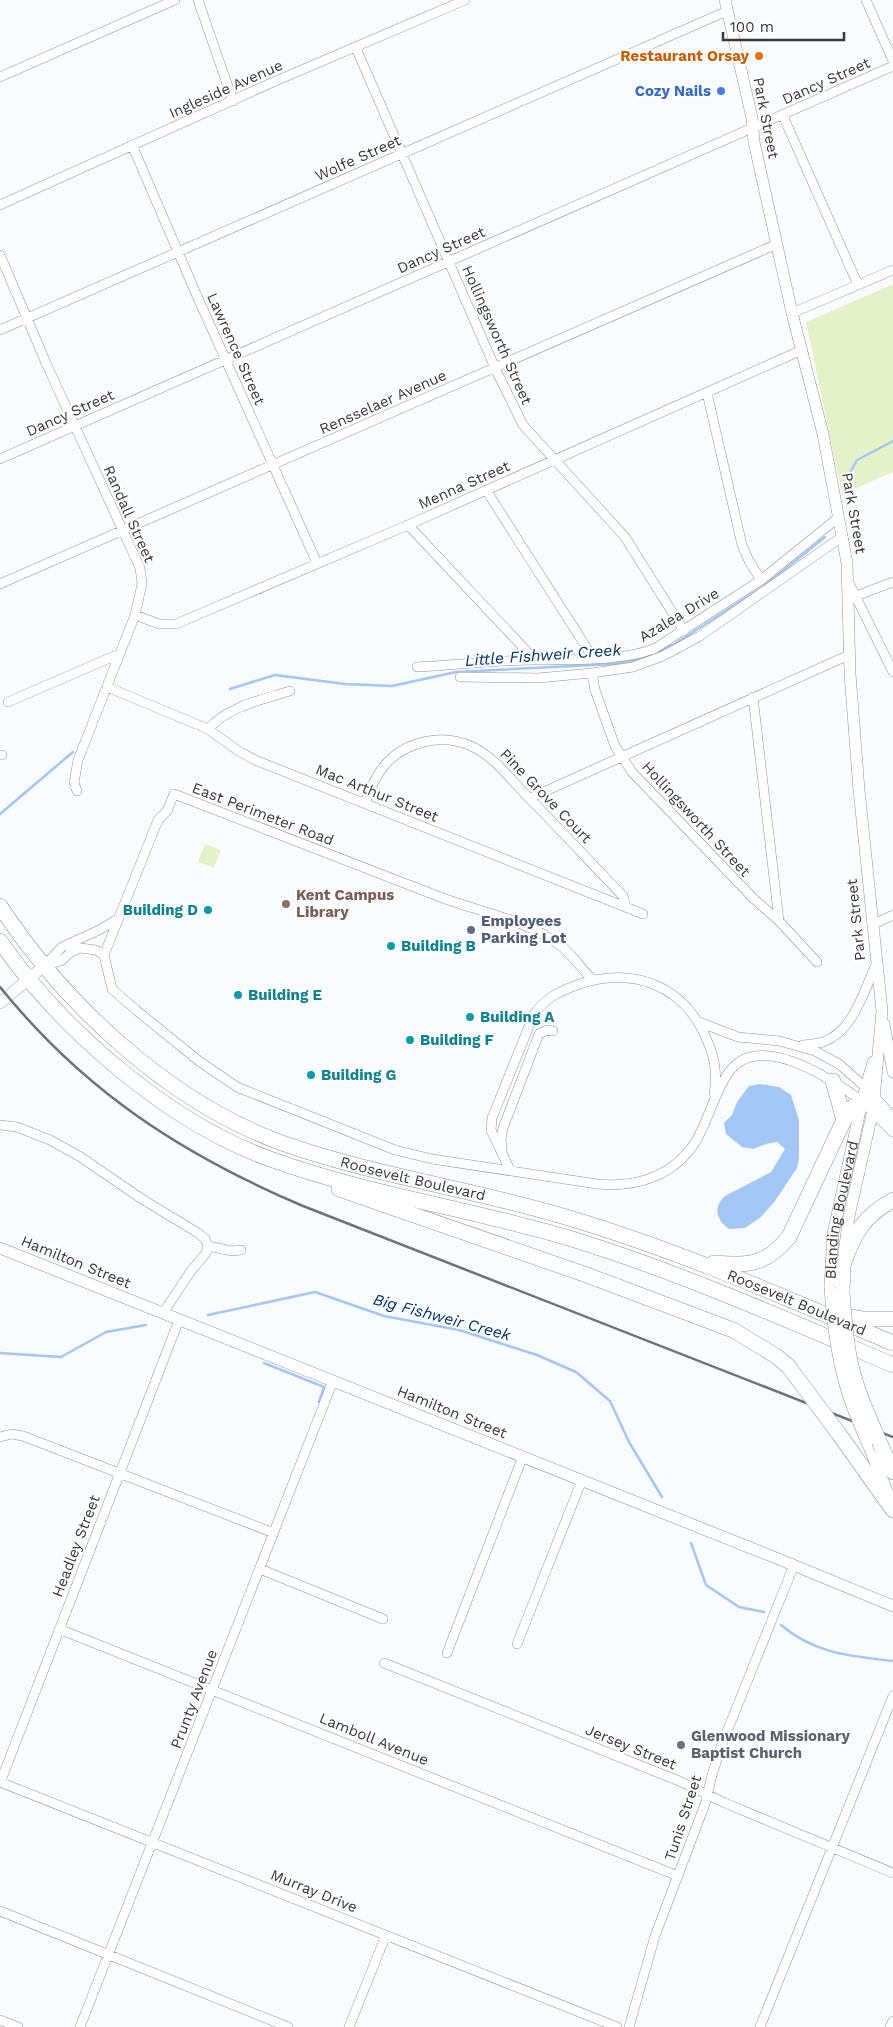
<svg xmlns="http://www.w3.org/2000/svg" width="893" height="2027" font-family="'Work Sans',sans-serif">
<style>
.green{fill:#e5f2c9}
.water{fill:#a3c7f5}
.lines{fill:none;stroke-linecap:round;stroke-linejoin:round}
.stream{stroke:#a3c7f5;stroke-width:2.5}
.minor-casing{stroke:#919396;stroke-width:10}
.tertiary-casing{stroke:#919396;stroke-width:12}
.primary-casing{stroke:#919396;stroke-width:16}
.trunk-casing{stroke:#919396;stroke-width:16}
.minor{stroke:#fff;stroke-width:9}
.tertiary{stroke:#fff;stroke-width:11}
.primary{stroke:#fff;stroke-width:15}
.trunk{stroke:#fff;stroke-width:15}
.rail{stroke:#707174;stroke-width:2.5}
.tertiary-bridge-casing{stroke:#919396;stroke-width:12;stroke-linecap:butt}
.primary-bridge-casing{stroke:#919396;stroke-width:16;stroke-linecap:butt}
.trunk-bridge-casing{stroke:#919396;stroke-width:16;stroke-linecap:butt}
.tertiary-bridge{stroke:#fff;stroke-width:11}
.primary-bridge{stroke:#fff;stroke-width:15}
.trunk-bridge{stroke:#fff;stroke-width:15}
.food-dot{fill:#e8710a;stroke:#fff;stroke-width:2}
.shop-dot{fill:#3f7fe0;stroke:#fff;stroke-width:2}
.education-dot{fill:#8d6e63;stroke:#fff;stroke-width:2}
.culture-dot{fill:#0f9aa8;stroke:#fff;stroke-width:2}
.service-dot{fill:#5c6f8a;stroke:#fff;stroke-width:2}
.worship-dot{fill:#6b7280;stroke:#fff;stroke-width:2}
.labels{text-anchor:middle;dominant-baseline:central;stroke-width:4;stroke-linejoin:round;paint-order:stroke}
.food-label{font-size:15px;font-weight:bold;fill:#c56008;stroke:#fff;text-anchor:end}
.street-label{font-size:15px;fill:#38383a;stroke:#fff}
.shop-label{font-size:15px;font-weight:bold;fill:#366cbe;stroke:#fff;text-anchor:end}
.education-label{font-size:15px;font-weight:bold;fill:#785e54;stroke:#fff;text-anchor:start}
.culture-label{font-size:15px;font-weight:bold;fill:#0d838f;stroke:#fff;text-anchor:start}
.service-label{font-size:15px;font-weight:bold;fill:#4e5e75;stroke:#fff;text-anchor:start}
.worship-label{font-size:15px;font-weight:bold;fill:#5b616d;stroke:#fff;text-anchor:start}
.water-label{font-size:16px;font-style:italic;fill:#013268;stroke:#fff}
</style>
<rect width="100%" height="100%" fill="#f9fbff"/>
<path class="green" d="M893,284V472L842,494L806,322Z
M205,844L221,850L214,868L198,862Z"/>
<path class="water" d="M760,1084L779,1087L791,1095L799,1120V1158L797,1168L775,1201L761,1217L745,1228L729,1229C716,1220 713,1207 725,1196L771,1172L785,1149L777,1142L766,1144L753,1149L742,1147L726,1134L724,1123L732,1115L737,1102L749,1086Z"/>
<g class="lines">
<path class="stream" d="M846,480L857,460L893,441
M230,689L275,675L345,684L392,686L456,672L612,664L638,660L673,645L764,586L825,537
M0,814L73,752
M208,1315L315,1292L384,1316L459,1330L537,1355L576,1372L610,1401L629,1442L662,1497
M0,1353L61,1357L106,1332L146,1325
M264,1363L324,1387L319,1402
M691,1543L706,1585L739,1607L764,1612
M781,1625C815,1654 851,1656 893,1661"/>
<g class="minor-casing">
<path id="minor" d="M198,0L233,101
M866,0L893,61
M356,48L495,368L523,425L625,537L684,631
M0,77L175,0
M783,116L858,285
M132,145L197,296L317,563
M0,205L271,83L465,0
M0,255L46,363L140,568L142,584L135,615L78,760L74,783L77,791
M792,313L893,270
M0,330L727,11
M707,393L742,545L749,561L761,580
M0,459L893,66
M486,490L588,650L591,659
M408,525L535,660
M848,581L893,672
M0,584L777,244
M851,598L893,582
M135,615L159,624H176L408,525L802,350
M417,667C456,665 496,660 536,660C575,659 616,662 654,649L761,580L839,517
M592,673L595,690L615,746L632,772L753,898L779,921L817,962
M460,677L538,678L592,673L633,667L663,656L700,636L843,536
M107,687L208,729L237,750L255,760L643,914
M753,697L779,921
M8,702L119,654
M208,729C229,706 261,700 290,691
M0,755H2
M530,798L849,655
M365,803C370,790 375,777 384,766C405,741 442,733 471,746C493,756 509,777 525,794C558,827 590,862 623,896L626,907
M872,925L893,915
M46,965L61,961L71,952L80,948L96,950L104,955
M44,966L62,947L101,929L119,918
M593,980C582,970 572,954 561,946C531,921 477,911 440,897L174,794L167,811L158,820L104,955L112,989L136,1010L199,1061L237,1087L395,1150L432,1159L597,1184C637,1188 674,1176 696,1141C709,1119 714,1093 729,1072C760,1030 833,1080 862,1101
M699,1022L738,1037L779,1041L815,1051L839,1064L865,1087
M803,1045C809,1044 817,1044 823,1042C854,1031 863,992 876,965
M0,1125L17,1127L50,1140L79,1156L142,1199L198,1233L205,1239L208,1246L206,1253L191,1271L163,1313
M502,1148L501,1139L503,1128L539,1034L547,1030L553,1031
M510,1170L491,1130L492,1118L534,1014C546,998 558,992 577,985C631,966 683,984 706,1038C714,1054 718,1075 714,1093
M208,1246L232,1251L241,1250
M0,1437L12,1434L23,1436L274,1533
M260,1569L383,1619
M59,1629L678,1876
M517,1644L582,1480
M447,1653L523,1456
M384,1663L679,1781L725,1803L893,1873
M0,1782L617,2027
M0,1783L179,1320
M0,1911L288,2027
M0,2020L18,2027
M80,2027L333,1381
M349,2027L386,1935
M629,2027L655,1936L705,1804L712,1775L722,1744L794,1565
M760,2027L893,1696
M890,2027L893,2021"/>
</g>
<g class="tertiary-casing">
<g id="tertiary">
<path d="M725,0L752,118L754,142L792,313L823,434L847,563L850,674L859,790L882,1011L873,1110L849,1216L844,1253"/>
<path d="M0,1003L44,966"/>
<path d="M884,1024L893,1072"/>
<path d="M871,1094L893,1119"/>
<path d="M869,1107L893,1131"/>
<path d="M0,1248L776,1558L893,1606"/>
<path id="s1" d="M830,1287L833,1234L862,1101L873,1062"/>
<path d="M867,1442L890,1498"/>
</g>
</g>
<g class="primary-casing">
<path id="primary" d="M842,1292L843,1265
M882,1448L893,1472"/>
</g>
<g class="trunk-casing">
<g id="trunk">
<path id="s2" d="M0,906C65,1005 169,1102 282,1143C375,1176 474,1189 569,1218C680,1251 786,1298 893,1343"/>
<path d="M0,941C61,1030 170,1124 273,1160C370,1195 473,1209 572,1239C682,1273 787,1320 893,1365"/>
<path d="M833,1081L844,1120"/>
<path d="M339,1189L584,1274L733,1330L776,1356L788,1366"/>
<path d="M714,1263C749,1266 766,1265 789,1237L844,1120L851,1108L862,1101"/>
<path d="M843,1265C854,1234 863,1216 893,1200"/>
<path d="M842,1315L863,1319H893"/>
<path d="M839,1434L893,1510"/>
</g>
</g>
<use href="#minor" class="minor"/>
<use href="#tertiary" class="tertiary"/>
<use href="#primary" class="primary"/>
<use href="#trunk" class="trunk"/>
<path class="rail" d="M0,987C84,1091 181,1154 303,1206L893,1437"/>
<g class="tertiary-bridge-casing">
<path id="tertiary-bridge" d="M830,1287C832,1316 835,1344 842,1372C847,1396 857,1419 867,1442"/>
</g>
<g class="primary-bridge-casing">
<path id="primary-bridge" d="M842,1292C844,1315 845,1338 850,1361C856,1391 870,1420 882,1448"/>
</g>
<g class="trunk-bridge-casing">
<path id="trunk-bridge" d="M788,1366L839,1434"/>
</g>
<use href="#tertiary-bridge" class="tertiary-bridge"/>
<use href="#primary-bridge" class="primary-bridge"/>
<use href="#trunk-bridge" class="trunk-bridge"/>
</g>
<circle class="food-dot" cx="759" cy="56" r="5"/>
<circle class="shop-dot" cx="721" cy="91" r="5"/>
<circle class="education-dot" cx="286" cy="904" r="5"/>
<g class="culture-dot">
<circle cx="208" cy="910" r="5"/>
<circle cx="391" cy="946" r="5"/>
<circle cx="238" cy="995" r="5"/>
<circle cx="470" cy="1017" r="5"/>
<circle cx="410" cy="1040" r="5"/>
<circle cx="311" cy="1075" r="5"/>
</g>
<circle class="service-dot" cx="471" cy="930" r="5"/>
<circle class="worship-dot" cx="681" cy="1745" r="5"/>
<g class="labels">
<g class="food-label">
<text x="749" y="56">Restaurant Orsay</text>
</g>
<g class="street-label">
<text transform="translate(826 81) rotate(-24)">Dancy Street</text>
<text transform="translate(226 89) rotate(-24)">Ingleside Avenue</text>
<text transform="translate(766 118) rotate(79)">Park Street</text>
<text transform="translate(358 158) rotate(-24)">Wolfe Street</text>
<text transform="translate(441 250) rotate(-24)">Dancy Street</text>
<text transform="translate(497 335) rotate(66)">Hollingsworth Street</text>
<text transform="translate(236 349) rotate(66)">Lawrence Street</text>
<text transform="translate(383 402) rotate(-24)">Rensselaer Avenue</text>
<text transform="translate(70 413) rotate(-24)">Dancy Street</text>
<text transform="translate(464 485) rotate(-24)">Menna Street</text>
<text transform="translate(854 513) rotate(80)">Park Street</text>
<text transform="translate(129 514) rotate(66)">Randall Street</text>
<text transform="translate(679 615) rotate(-31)">Azalea Drive</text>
<text transform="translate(377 793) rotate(22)">Mac Arthur Street</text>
<text transform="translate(546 796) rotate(46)">Pine Grove Court</text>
<text transform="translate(263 814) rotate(21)">East Perimeter Road</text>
<text transform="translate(696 819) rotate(47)">Hollingsworth Street</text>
<text transform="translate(856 920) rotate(-96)">Park Street</text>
<text stroke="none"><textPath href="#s2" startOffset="510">Roosevelt Boulevard</textPath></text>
<text stroke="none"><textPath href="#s1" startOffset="78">Blanding Boulevard</textPath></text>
<text transform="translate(76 1262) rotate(22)">Hamilton Street</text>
<text stroke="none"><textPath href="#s2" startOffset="914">Roosevelt Boulevard</textPath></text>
<text transform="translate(452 1412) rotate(22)">Hamilton Street</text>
<text transform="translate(76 1546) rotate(-69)">Headley Street</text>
<text transform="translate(194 1699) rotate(-69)">Prunty Avenue</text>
<text transform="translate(374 1739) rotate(22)">Lamboll Avenue</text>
<text transform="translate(631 1747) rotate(22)">Jersey Street</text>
<text transform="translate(683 1818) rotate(-72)">Tunis Street</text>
<text transform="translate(314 1891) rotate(22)">Murray Drive</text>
</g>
<g class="shop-label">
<text x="711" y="91">Cozy Nails</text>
</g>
<g class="education-label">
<text x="296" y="895">Kent Campus<tspan x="296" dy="17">Library</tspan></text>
</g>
<g class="culture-label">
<text x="198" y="910" text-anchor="end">Building D</text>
<text x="401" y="946">Building B</text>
<text x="248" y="995">Building E</text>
<text x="480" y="1017">Building A</text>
<text x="420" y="1040">Building F</text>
<text x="321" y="1075">Building G</text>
</g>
<g class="service-label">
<text x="481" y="921">Employees<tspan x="481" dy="17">Parking Lot</tspan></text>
</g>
<g class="worship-label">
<text x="691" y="1736">Glenwood Missionary<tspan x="691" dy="17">Baptist Church</tspan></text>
</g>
<g class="water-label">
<text transform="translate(543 655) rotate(-4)">Little Fishweir Creek</text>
<text transform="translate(442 1317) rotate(15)">Big Fishweir Creek</text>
</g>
</g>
<path d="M723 32v8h121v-8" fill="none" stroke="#38383a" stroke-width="2.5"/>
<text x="730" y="32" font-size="15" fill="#38383a" stroke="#ffffff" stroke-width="4" paint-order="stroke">100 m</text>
</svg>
